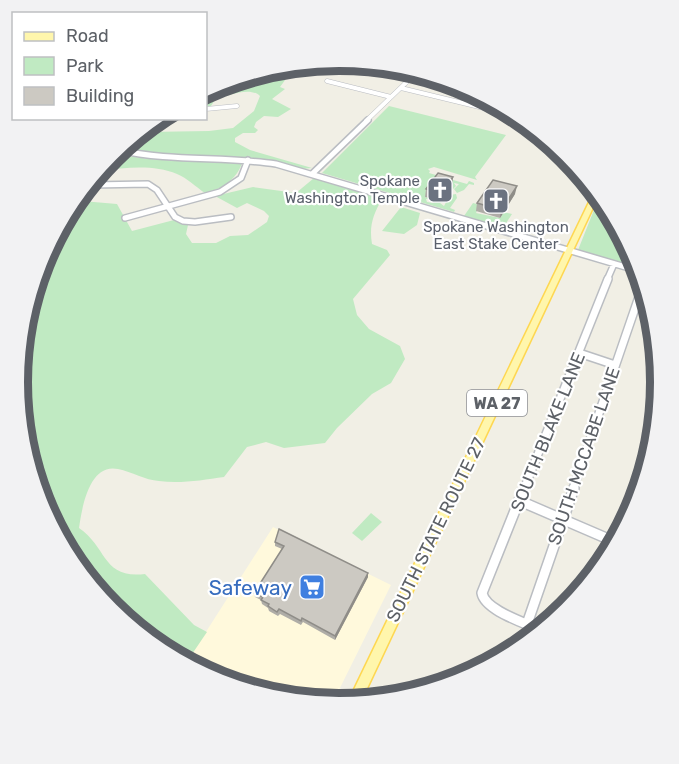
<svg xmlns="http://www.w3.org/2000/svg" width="679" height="764" font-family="Rubik,sans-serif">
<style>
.commercial{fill:#fff9dc}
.green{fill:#c0eac2}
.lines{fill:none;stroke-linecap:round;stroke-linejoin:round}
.minor-far3-casing{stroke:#babdc2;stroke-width:5}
.minor-far2-casing{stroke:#babdc2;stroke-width:8}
.minor-far1-casing{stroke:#babdc2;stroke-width:10}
.minor-casing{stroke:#babdc2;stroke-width:12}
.major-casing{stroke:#fed751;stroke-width:3}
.minor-far3{stroke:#fff;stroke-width:4}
.minor-far2{stroke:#fff;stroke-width:5}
.minor-far1{stroke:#fff;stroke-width:7}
.minor{stroke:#fff;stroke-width:9}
.major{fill:#fff6ac;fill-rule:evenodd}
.wall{fill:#afada7}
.shaded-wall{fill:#8f8d88}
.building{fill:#ccc9c2;stroke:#8f8d88;stroke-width:1.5}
.labels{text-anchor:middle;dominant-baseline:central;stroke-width:4.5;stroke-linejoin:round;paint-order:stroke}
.far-worship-label{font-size:15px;fill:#5b616d;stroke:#fff;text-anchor:end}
.shield{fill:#fff;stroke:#8e9095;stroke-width:1.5}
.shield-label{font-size:16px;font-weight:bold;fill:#5d6167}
.street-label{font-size:18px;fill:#5d6167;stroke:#fff}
.near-shop-label{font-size:21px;fill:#366cbe;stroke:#fff;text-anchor:end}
.rim{fill:none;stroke:#5d6167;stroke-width:8}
</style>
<rect width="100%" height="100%" fill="#f1efe5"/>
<path class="commercial" d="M273,527L391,585L333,702L216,679L188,660Z"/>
<path class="green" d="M299,69L291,72L280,87L285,89L272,99L291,109L278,117L264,116L256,122L254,127L258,130L255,133H243L235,138V142L250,150L312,168L301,169L255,158L155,155L121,148L146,132L209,131L233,128L254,111L260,96C250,86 228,96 216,98L211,106L206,107V97L242,80Z
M389,106L506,135L475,177L477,180L434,167L428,169L430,171L429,173L467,184L469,181L474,183V185L469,184L464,190L457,193L454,189L459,184L454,183L456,186L451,191L448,189L451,184L447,183L425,197L430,199H426L427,202L433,203L446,192H450L444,202L440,203L444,206L450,195L456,194L457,198L450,208L455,210L454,212L322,173Z
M113,154L149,159L242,163C237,179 221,190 205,193C196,187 187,178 177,174C154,164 126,168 102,170Z
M314,178L382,199C373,215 369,226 372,244L387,250L390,255L353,299L357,315L369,329L400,346L405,359L391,383L372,394L337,428L325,443L284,448L266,442L247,447L224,477C203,480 180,484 159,481C145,480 132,472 118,469C89,463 82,508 79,528C108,548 102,579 145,574L194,625L207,632L188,660L112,609L42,505L18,382L43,259L82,201L117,204L132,231L174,220L188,225L186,234L192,243H216L230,236L248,235L267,222L269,216L264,211L247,203L237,208L215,196L253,187L296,193Z
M473,203L480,205L476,213L500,218L503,212L512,214L503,228L464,216Z
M596,205L601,206L637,259L638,268L578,250Z
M401,207L420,213L417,225L404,234L382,231Z
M371,513L382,522L362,541L352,533Z"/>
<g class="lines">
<g class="minor-far3-casing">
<path id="minor-far3" d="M327,81L391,97
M401,88L500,112
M206,109L237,106
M366,121L414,75"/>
</g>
<g class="minor-far2-casing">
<path id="minor-far2" d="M119,150C171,162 224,156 276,164L639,271
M312,174L368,120
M92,185L148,184L157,190L175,217L183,221L195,222L231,217
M125,218L220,192L241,178L248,160
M607,280L614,264"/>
</g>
<g class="minor-far1-casing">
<path id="minor-far1" d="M579,353L615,365
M524,489L608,279
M573,489L642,288"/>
</g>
<g class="minor-casing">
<path id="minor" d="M524,488L482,593C485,610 523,622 538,629
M520,501L613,541
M527,624L574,488"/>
</g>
<g class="major-casing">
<path id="major" d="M593,194L597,199L362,699L348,702Z"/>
</g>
<use href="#minor-far3" class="minor-far3"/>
<use href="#minor-far2" class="minor-far2"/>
<use href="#minor-far1" class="minor-far1"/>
<use href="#minor" class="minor"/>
<use href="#major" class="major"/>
</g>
<path class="wall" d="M453,177L452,184L439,201L425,197L426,189Z
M515,194L500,218L476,211L477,203Z
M275,542L368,573V577L335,640L303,622L301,625L280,614L278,616L269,611L268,608L262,604L261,600L255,597L254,593L282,549L275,546Z"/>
<path class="shaded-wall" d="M453,177L452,184L439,201L440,194Z
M517,186L515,194L500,218L501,210Z
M368,573V577L335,640V636Z"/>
<path class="building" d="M438,173L453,177L440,194L426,189Z
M493,180L517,186L501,210L477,203Z
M279,529L368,573L335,636L302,618L301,621L279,609L277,612L268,606L269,604L261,600L263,597L254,593L284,546L275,542Z"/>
<defs>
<g id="church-square" transform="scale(1.35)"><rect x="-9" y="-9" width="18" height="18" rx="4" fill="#6b7280" stroke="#fff"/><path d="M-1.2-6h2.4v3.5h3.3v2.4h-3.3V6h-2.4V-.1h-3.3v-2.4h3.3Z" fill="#fff"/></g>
<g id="supermarket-square" transform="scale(1.35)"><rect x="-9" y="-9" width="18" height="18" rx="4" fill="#3f7fe0" stroke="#fff"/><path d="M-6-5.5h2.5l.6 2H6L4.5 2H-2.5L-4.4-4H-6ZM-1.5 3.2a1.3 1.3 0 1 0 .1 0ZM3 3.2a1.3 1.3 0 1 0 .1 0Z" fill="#fff"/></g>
</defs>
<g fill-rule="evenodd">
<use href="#church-square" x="440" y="190"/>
<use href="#church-square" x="496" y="201"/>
<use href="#supermarket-square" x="312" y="587"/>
</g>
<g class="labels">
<g class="far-worship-label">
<text x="420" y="181">Spokane<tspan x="420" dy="17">Washington Temple</tspan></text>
<text x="496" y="227" text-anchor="middle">Spokane Washington<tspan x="496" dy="17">East Stake Center</tspan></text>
</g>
<rect class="shield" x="467" y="390" width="60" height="26" rx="4.5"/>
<g class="shield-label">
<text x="497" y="403">WA 27</text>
</g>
<g class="street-label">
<text transform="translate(548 432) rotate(-68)">SOUTH BLAKE LANE</text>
<text transform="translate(584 456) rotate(-71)">SOUTH MCCABE LANE</text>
<text transform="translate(436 530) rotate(-64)">SOUTH STATE ROUTE 27</text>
</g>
<g class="near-shop-label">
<text x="292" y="587">Safeway</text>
</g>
</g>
<path d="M0 0H679V764H0ZM28 382a311 311 0 1 1 622 0a311 311 0 1 1-622 0Z" fill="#f2f2f3" fill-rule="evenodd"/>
<path class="rim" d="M28 382a311 311 0 1 1 622 0a311 311 0 1 1-622 0Z"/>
<rect x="12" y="12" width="195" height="108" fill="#ffffff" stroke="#bec0c2" stroke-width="1.5"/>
<rect x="24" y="32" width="30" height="9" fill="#fff6ac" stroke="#bec0c2" stroke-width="1.5"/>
<text x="66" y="42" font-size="18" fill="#5d6167">Road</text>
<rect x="24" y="57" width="30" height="18" fill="#c0eac2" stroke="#bec0c2" stroke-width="1.5"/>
<text x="66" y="72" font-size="18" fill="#5d6167">Park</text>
<rect x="24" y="87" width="30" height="18" fill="#ccc9c2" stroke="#bec0c2" stroke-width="1.5"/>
<text x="66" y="102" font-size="18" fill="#5d6167">Building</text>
</svg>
